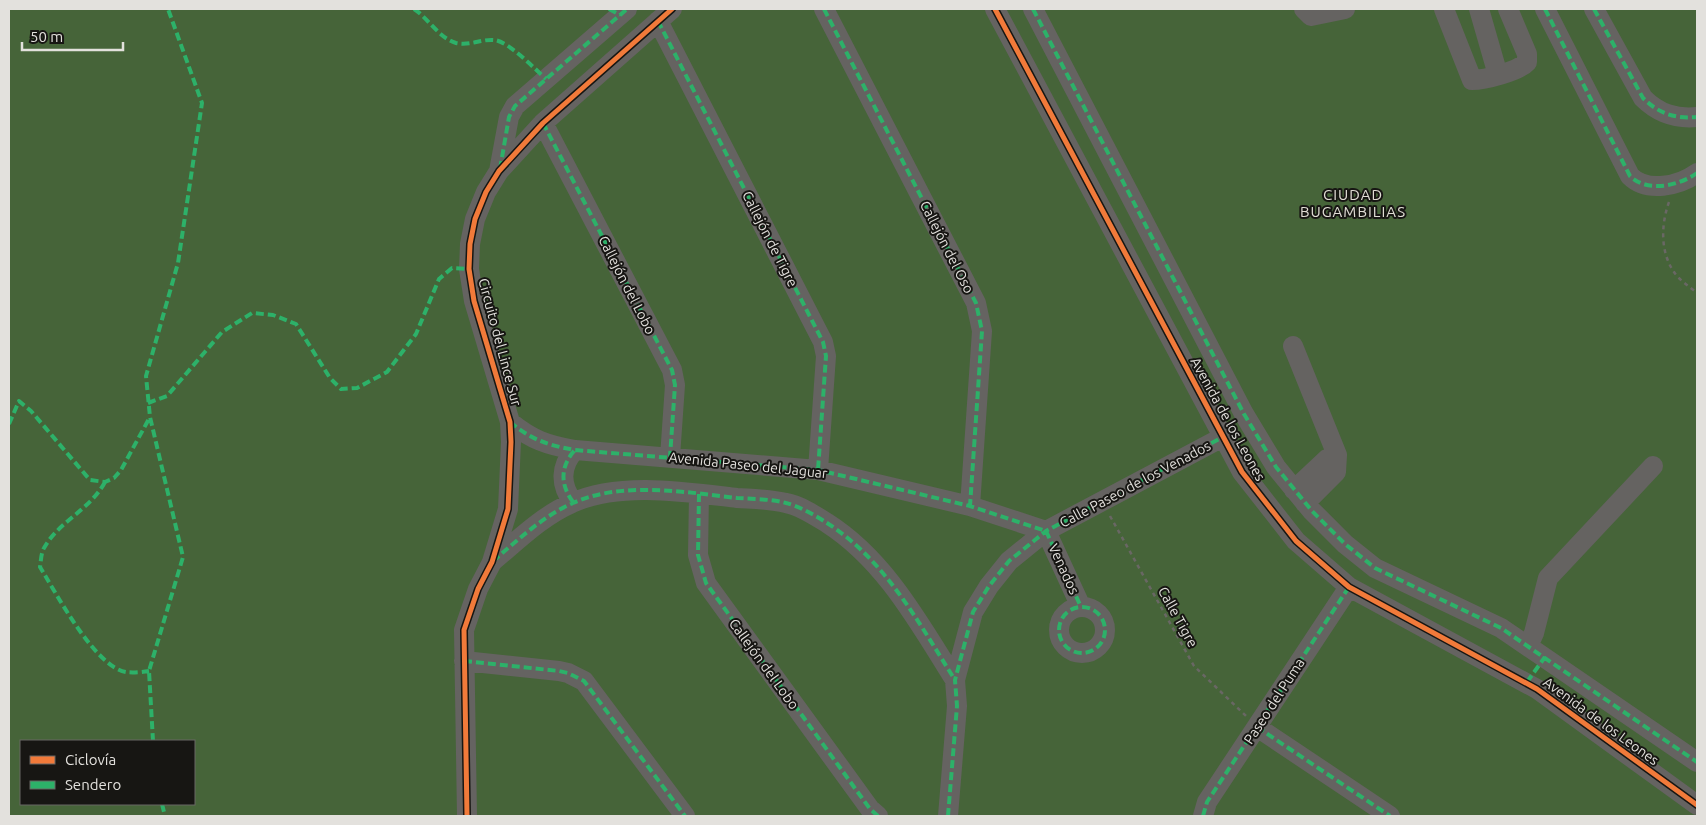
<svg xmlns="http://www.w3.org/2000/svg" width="1706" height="825" font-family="Ubuntu,sans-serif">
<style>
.forest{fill:#466439;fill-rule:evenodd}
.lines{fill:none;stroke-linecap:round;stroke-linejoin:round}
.path{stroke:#696764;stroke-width:2.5;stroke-dasharray:4 4;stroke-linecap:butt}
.minor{stroke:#656361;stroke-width:20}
.quiet{stroke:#2db169;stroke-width:4;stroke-dasharray:8 4;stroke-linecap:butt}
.cycleway-casing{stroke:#171613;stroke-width:8}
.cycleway{stroke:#f17a3a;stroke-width:5}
.labels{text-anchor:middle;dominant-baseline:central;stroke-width:4;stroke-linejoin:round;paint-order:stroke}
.street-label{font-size:14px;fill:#e3e1dd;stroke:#171613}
.neighbourhood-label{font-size:15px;letter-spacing:1px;fill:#e1ddd5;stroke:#171613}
</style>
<rect width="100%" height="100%" fill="#2f2c29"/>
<path class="forest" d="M9,9H1697V816H9ZM21,741H194V804H21Z"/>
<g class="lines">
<path class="path" d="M1669,202C1661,224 1660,252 1674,272C1679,280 1690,287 1697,293
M1110,516L1194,666L1246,716"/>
<path class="minor" d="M824,9L976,303L982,331L970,506
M995,9L1242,472L1296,541L1349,587L1537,689L1697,805
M1033,9L1244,414L1276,467L1312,511L1345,544L1375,568L1501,628L1697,762
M1304,9L1311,16L1345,9
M1444,9L1472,80C1485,80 1519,71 1527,62V54L1508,9
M1479,9L1498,75
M1545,9L1630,176C1647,193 1679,186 1697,173
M1594,9L1643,98C1659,114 1676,119 1697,117
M658,21L823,342L826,356L818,470
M543,123L672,370L675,385L670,457
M499,171L509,117L515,106L627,9
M1293,346L1337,455L1336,472L1305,503
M510,422C532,440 547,445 575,450L818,470L970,506L1046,531
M1294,490L1327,459L1337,455
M699,494L698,555L706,583L870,809L878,816
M573,502C560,485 560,466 575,450
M1046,531L1081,607
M493,561C518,540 542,516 572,503C619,481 687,492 737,498C753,499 770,499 786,503C799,505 816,516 827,523C885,560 919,623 955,680
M1059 630a23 23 0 1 1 46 0a23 23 0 1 1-46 0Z
M1528,646L1534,633L1548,578L1653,466
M464,661L559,671L568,673L584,681L685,816
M1257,727L1390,816
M467,816L464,630L478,589L492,562L508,509L511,442L510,422L474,301L469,269L470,244L475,219L486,192L499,171L543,123L672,9
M948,816L957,706L955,680L973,612L989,586L1009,561L1046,531L1223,437
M1203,816L1207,802L1349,587"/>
<path class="quiet" d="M414,9C428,18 439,38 456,43C470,46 481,39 494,40C508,41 535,69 546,79
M609,9L620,15
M824,9L976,303L982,331L970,506
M1033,9L1244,414L1276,467L1312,511L1345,544L1375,568L1501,628L1697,762
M1545,9L1630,176C1647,193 1679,186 1697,173
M1594,9L1643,98C1659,114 1676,119 1697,117
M658,21L823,342L826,356L818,470
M543,123L672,370L675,385L670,457
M500,169L509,117L515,106L627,9
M148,403L167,396L222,332L252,313L273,315L296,324L330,378L341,389L357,388L387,372L416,334L439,279L452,268L469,269
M510,422C532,440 547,445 575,450L818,470L970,506L1046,531
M9,424L19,401L31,411L90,480L105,482L114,478L121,470L150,417
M105,482C90,510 59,521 44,548C41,553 41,561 40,567C56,593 95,667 126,672C133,673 142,672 149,671
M699,494L698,555L706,583L870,809L878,816
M573,502C560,485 560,466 575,450
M1046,531L1081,607
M493,561C518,540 543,516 573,503C622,481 685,492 737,498C753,499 771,499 786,503C799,506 816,516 827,523C885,560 919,623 955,680
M1059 630a23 23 0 1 1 46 0a23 23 0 1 1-46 0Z
M464,661L559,671L568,673L584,681L685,816
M1527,682L1545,657
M1257,727L1390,816
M153,741L149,671L183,557L150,417L146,376L178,263L202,103L168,9
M162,804L165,816
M948,816L957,706L955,680L973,612L989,586L1009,561L1046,531L1223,437
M1203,816L1207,802L1349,587"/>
<g class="cycleway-casing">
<path id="cycleway" d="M995,9L1242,472L1296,541L1349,587L1537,689L1697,805
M467,816L464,630L478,589L492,562L508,509L511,442L510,422L474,301L469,269L470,244L475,219L486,192L499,171L543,123L672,9"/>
</g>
<use href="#cycleway" class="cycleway"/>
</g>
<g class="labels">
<g class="street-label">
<text transform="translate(770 239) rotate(63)">Callejón de Tigre</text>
<text transform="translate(947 247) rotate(63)">Callejón del Oso</text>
<text transform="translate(627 285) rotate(63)">Callejón del Lobo</text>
<text transform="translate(500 342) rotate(75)">Circuito del Lince Sur</text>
<text transform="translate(1228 419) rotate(61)">Avenida de los Leones</text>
<text transform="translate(748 465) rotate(6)">Avenida Paseo del Jaguar</text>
<text transform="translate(1135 484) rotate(-28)">Calle Paseo de los Venados</text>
<text transform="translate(1064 569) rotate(65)">Venados</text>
<text transform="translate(1178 617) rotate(61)">Calle Tigre</text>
<text transform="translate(764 664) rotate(54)">Callejón del Lobo</text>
<text transform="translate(1274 701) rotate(-57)">Paseo del Puma</text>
<text transform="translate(1601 721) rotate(36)">Avenida de los Leones</text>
</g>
<g class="neighbourhood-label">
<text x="1353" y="194">CIUDAD<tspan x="1353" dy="17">BUGAMBILIAS</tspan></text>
</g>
</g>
<rect width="1706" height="825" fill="none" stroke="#e3e1dd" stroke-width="20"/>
<rect x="20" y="740" width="175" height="65" fill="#171613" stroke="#696764"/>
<rect x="30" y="756" width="25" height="8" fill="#f17a3a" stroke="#696764"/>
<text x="65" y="765" font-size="15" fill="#e3e1dd">Ciclovía</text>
<rect x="30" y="781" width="25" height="8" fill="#2db169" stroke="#696764"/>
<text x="65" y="790" font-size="15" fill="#e3e1dd">Sendero</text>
<path d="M22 42v8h101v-8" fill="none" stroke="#e3e1dd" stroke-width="2.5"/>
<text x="30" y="42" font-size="15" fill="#e3e1dd" stroke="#171613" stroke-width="4" paint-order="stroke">50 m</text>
</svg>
